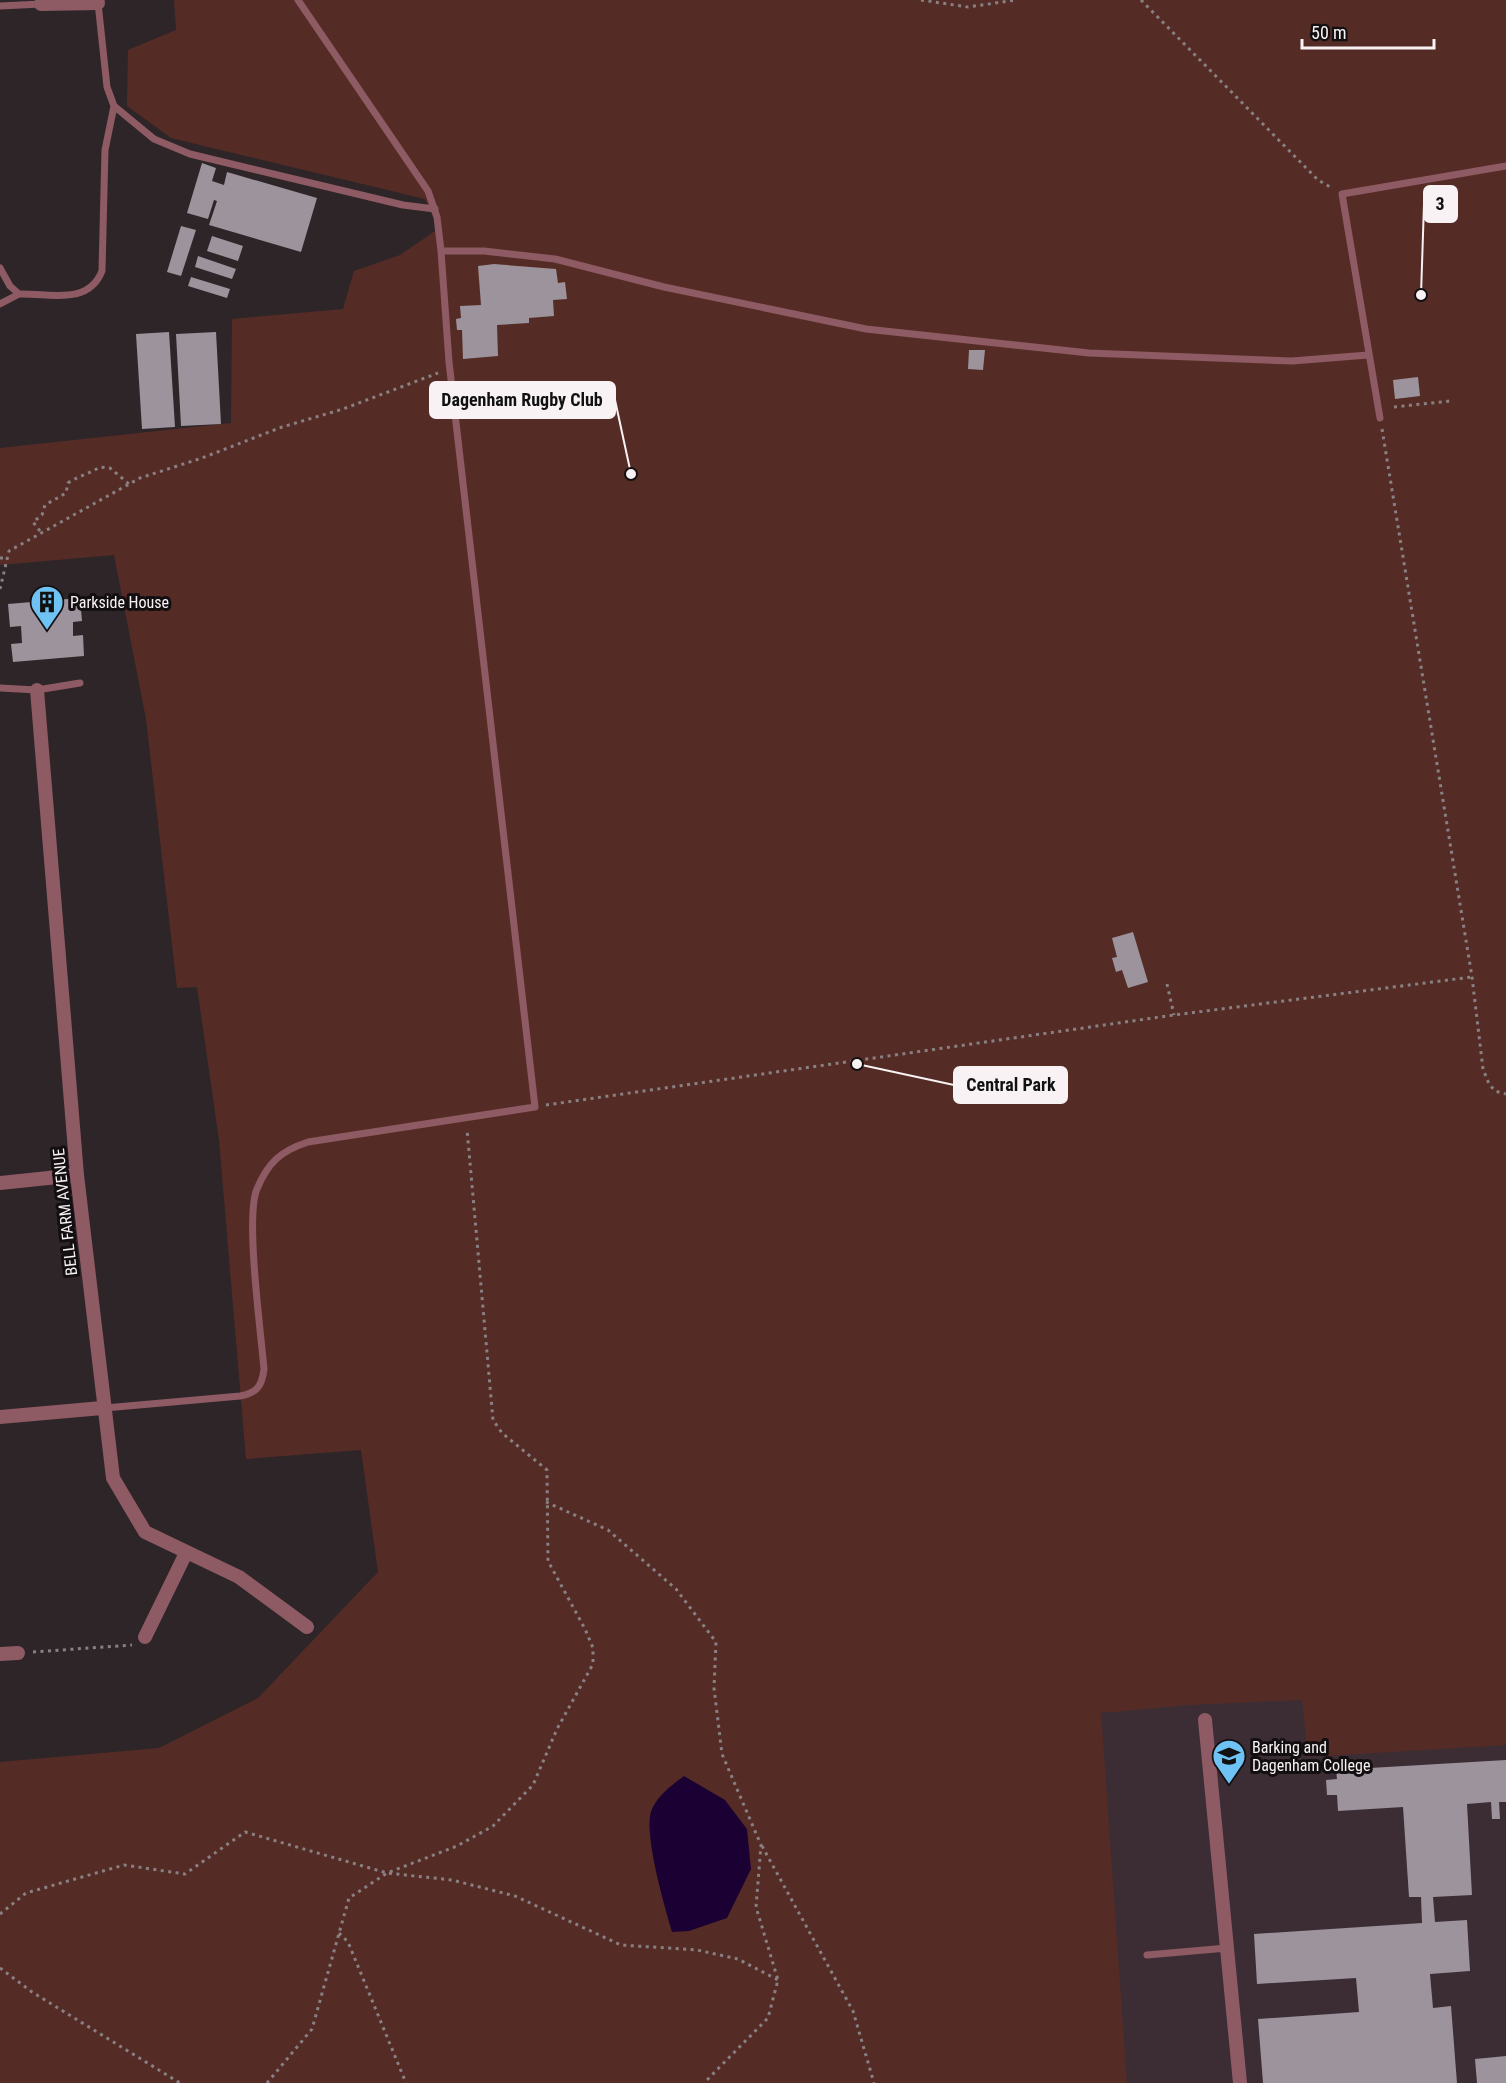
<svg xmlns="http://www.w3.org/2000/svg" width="1506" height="2083" font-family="'Roboto Condensed',sans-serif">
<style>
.built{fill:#3c2d35}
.green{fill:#552c25}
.water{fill:#1b0133}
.building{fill:#9c939c}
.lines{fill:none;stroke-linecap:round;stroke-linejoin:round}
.path{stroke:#888083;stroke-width:3;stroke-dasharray:3 4.5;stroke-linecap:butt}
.service{stroke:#8e5a63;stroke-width:7}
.minor{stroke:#8e5a63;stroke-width:14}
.labels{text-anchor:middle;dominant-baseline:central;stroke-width:6;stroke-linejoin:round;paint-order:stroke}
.poi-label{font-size:16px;fill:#f8f2f5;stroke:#130f11;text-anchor:start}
.street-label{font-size:16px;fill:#f8f2f5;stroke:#130f11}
.leader{fill:none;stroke:#f8f2f5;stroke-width:2}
.callout-dot{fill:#f8f2f5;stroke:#130f11;stroke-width:2}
.callout{fill:#f8f2f5;stroke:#f8f2f5;stroke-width:2}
.callout-label{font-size:18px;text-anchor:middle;font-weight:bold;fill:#111}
</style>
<rect width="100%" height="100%" fill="#2e2529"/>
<path class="built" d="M1506,1405V2083H979L956,1483Z"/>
<path class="green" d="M174,0H1506V1745L1308,1757L1302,1700L1189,1705L1101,1713L1127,2083H0V1762L159,1748L258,1698L378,1572L361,1450L246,1459L219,1140L197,987L177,988L146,719L114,555L0,565V448L231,423L232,319L343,309L354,271L400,255L438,229L425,199L171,138L127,106L128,50L176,30Z"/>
<path class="water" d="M684,1776L725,1800L747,1829L751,1869L727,1918L689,1931L672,1932C665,1908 642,1830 652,1809C659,1794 671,1786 684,1776Z"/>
<path class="building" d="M202,163L216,168L212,181L224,185L227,172L317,198L301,252L209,225L217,201L214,200L208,219L187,213Z
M181,226L196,230L181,276L167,272Z
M212,236L243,246L238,261L207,251Z
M198,256L236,269L232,279L195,267Z
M494,264L556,269L558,283L565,282L567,299L553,300L554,316L529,318V323L497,325L498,356L463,359L462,330H457L456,319L461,318L460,306L481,305L478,266Z
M191,277L230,289L227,298L188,286Z
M169,332L175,427L142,429L136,334Z
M216,332L221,424L181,426L176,334Z
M969,350H985L983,370L968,369Z
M1418,377L1420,396L1395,399L1393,380Z
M80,598L82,621L73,622V636L83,635L84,656L13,662L11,644L22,643L21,626L10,627L8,604Z
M1133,932L1148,982L1128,988L1122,970L1116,972L1112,958L1117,957L1112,938Z
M1506,1760V1802H1499L1500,1819H1492L1491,1802L1467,1804L1472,1895L1433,1897L1435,1922L1467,1920L1470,1971L1430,1974L1433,2008L1451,2006L1457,2083H1263L1258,2019L1359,2012L1356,1978L1257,1984L1254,1934L1422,1923L1421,1897H1409L1403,1807L1338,1811L1337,1795H1327L1326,1780L1337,1779L1336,1770Z
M1506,2056V2083H1477L1475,2059Z"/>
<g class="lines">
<path class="path" d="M921,0L968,7L1016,0
M1141,0L1318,180L1332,188
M1394,407L1450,401
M1382,429L1472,977L1483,1069L1489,1084L1495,1091L1506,1094
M40,531L33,522L42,515L45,505L66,493L68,483C78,476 89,474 100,467L110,468L129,484
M0,558H7
M0,589L9,551L140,478L202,458L282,427L343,409L438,373
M1167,984L1174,1015
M546,1105L1174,1015L1472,977
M546,1502L608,1530L676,1589L716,1642L714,1688L722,1754L761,1845L756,1907L778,1980L768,2018L704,2083
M33,1652L132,1645
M762,1846L853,2011L874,2083
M0,1914L26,1893L124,1865L185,1874L245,1832L387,1873L452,1880L515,1896L621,1945L697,1950L738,1959L778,1980
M339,1933L348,1942L406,2083
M0,1968L32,1992L180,2083
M267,2083L312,2029L349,1898L387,1873L457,1846L493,1826L533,1785L557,1729L593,1664V1648L585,1629L548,1561L547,1470L502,1433L493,1420L467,1129"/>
<path class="service" d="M98,3L107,87L114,106L154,139L190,154L403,205L435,209
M0,6L41,4
M441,251H484L555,259L664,287L866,329L1089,353L1292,361L1368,355
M0,268L10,286L19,294C50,293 88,306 102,271L105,150L114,106
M0,304L19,294
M1380,418L1342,194L1506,166
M0,688L37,690L80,683
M105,1408L240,1396C257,1393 262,1386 264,1369C261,1333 245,1216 257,1189C268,1162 281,1151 308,1142L535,1107L449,362L441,251L437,217L428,191L298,0
M1147,1955L1227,1948"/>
<path class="minor" d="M41,4L98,3
M37,690L77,1175L113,1478L145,1532L239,1577L307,1627
M0,1183L77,1175
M0,1417L102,1408
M145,1637L186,1553
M0,1654L18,1653
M1205,1720L1240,2083"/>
</g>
<defs>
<g id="building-pin" transform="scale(1.725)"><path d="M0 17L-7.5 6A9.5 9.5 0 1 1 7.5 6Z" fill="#6fc2f4" stroke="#130f11"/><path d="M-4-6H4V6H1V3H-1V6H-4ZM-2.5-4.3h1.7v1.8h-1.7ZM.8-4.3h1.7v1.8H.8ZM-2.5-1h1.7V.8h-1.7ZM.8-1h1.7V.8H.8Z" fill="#111"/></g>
<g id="university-pin" transform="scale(1.725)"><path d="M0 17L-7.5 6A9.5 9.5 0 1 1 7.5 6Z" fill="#6fc2f4" stroke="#130f11"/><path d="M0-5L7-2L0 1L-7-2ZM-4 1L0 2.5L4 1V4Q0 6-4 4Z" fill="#111"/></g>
</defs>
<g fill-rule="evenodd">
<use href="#building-pin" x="47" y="602"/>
<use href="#university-pin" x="1229" y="1756"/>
</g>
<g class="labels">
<g class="poi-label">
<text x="70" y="602">Parkside House</text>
<text x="1252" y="1747">Barking and<tspan x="1252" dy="18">Dagenham College</tspan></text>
</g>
<g class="street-label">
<text transform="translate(65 1212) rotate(-96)">BELL FARM AVENUE</text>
</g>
</g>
<path class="leader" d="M1421 295L1424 204M631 474L615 400M857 1064L954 1085"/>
<g class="callout-dot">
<circle cx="1421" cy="295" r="6"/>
<circle cx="631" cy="474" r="6"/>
<circle cx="857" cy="1064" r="6"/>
</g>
<g class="callout">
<rect x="1424" y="186" width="33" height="36" rx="6"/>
<rect x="430" y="382" width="185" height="36" rx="6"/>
<rect x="954" y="1067" width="113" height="36" rx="6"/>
</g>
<g class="callout-label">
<text x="1440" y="210">3</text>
<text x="522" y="406">Dagenham Rugby Club</text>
<text x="1011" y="1091">Central Park</text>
</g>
<path d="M1302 39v9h132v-9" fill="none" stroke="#f8f2f5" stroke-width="3"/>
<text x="1311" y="39" font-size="18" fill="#f8f2f5" stroke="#130f11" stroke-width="4.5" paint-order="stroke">50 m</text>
</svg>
